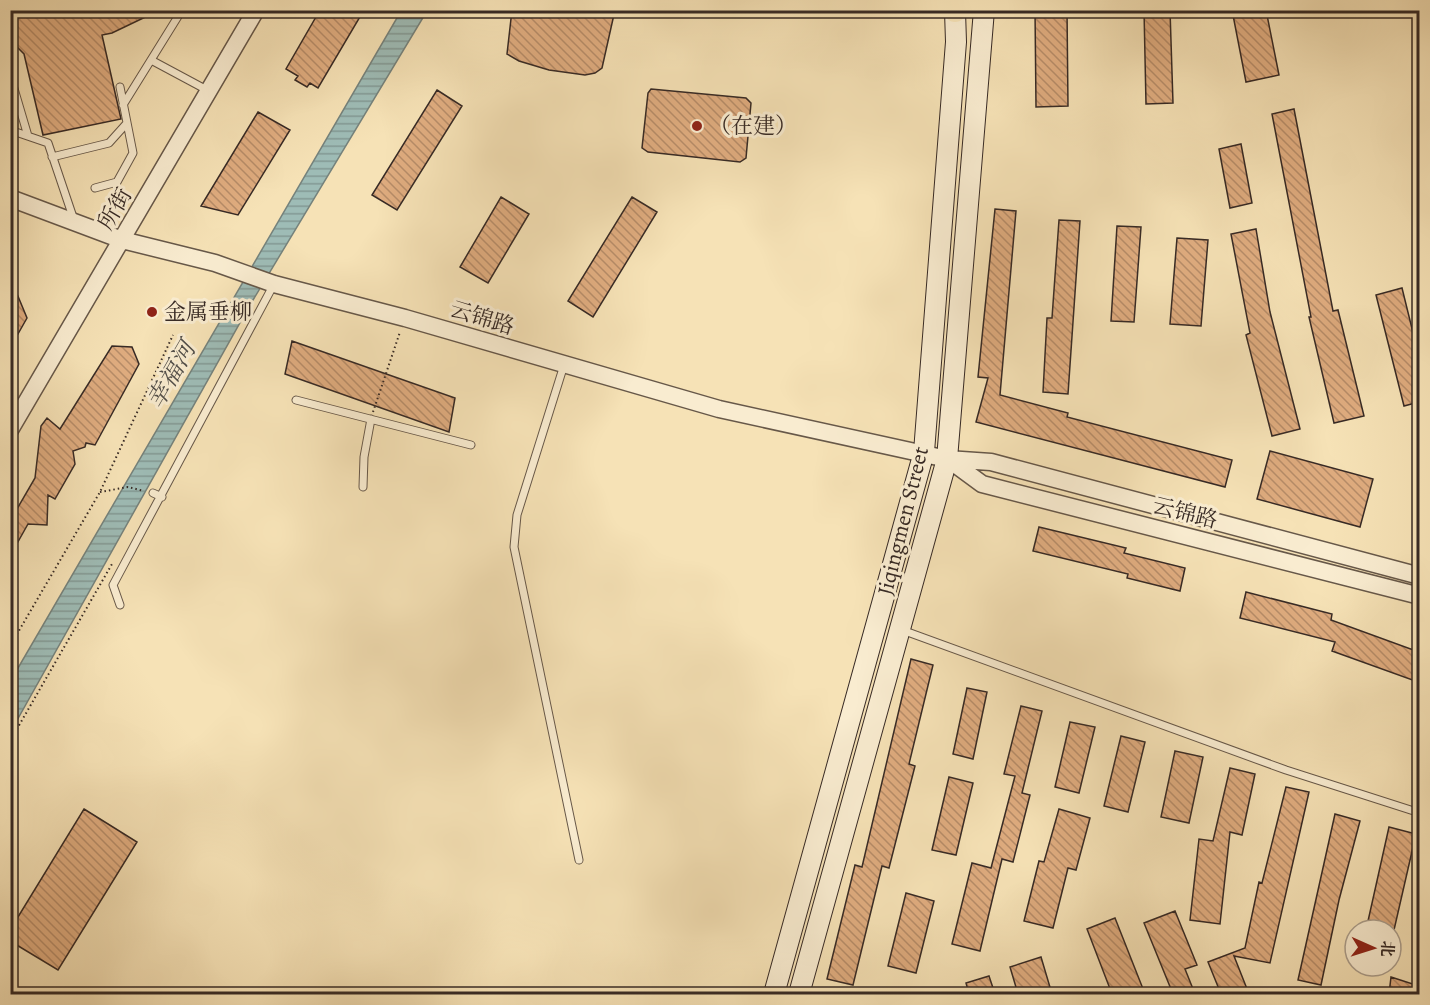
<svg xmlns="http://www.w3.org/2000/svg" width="1430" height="1005" font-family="Alegreya,'Noto Serif SC',serif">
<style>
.water{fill:url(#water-rules);stroke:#75827c;stroke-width:1.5}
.building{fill:url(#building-back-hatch);stroke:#372a25;stroke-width:1.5}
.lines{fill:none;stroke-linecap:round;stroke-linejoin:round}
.service-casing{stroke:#675849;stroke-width:9}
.tertiary-casing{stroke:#675849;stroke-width:19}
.secondary-casing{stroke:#372a25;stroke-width:22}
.primary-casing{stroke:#372a25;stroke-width:25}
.path{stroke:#372a25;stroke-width:2;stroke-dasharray:1.5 3;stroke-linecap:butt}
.service{stroke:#f9ecd0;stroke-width:7}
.tertiary{stroke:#f9ecd0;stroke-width:16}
.secondary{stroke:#f9ecd0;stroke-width:20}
.primary{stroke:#f6e2b6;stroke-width:22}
.poi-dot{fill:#8f2418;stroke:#f9ecd0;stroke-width:2}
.labels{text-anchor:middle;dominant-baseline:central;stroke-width:6;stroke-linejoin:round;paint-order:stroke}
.poi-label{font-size:22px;fill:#372a25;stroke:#f9ecd0;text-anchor:start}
.street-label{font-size:22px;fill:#372a25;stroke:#f9ecd0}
.water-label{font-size:24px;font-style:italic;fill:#514e49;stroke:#f9ecd0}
</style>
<defs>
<pattern id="water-rules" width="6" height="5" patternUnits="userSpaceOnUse" patternTransform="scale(1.5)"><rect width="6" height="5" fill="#9ebcb6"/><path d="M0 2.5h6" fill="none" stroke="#829994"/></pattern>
<pattern id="building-back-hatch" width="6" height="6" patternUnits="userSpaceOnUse" patternTransform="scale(1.5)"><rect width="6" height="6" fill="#dfac7f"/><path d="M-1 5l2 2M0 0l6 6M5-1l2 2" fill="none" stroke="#b68c68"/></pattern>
</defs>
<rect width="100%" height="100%" fill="#f6e2b6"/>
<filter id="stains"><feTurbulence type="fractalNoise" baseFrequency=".00333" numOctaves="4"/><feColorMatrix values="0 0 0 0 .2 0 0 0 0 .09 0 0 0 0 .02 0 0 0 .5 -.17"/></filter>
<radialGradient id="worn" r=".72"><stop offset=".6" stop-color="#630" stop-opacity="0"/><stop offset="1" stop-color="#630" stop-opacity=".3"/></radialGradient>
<path class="water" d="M401,11H427L250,305L11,731V680Z"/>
<path class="building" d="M10,10H160L112,33L102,35L121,119L43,135L24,54L10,40Z
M320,10H364L318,88L310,83L307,87L295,80L298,76L286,69Z
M512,10H615L602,68L595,73L585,75L549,70L519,61L507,54Z
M1035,10H1067L1068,106L1036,107Z
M1144,10H1170L1173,103L1146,104Z
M1232,10H1266L1279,75L1246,82Z
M651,89L746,98L751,103L746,158L740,162L648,152L642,148L648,93Z
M437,90L462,106L397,210L372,195Z
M1294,109L1333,311L1338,310L1364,416L1334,423L1309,317H1311L1272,114Z
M258,112L290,130L238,215L201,206Z
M1241,144L1252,203L1230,208L1219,149Z
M501,197L529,214L488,283L460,267Z
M632,197L657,212L593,317L568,301Z
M995,209L1016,211L1000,395L1068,413L1067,417L1232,460L1225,487L976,422L988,378L978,377Z
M1059,220L1080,221L1068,394L1043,392L1047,318H1052Z
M1117,226L1141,227L1134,322L1111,321Z
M1256,229L1270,312L1300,429L1272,436L1246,335L1250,333L1231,234Z
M1177,238L1208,240L1201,326L1170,324Z
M10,277L27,318L10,348Z
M1402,288L1419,357V402L1404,406L1376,295Z
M292,341L455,398L449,432L285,374Z
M112,346L132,347L139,364L95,445L86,443L85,447L73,451L75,464L55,499L48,495L47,525L28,524L10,556V521L35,478L41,426L47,418L60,429Z
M1270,451L1373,479L1360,527L1257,499Z
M1039,527L1126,548L1124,553L1185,568L1180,591L1127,578L1128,574L1033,551Z
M1246,592L1332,614L1331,620L1419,652L1418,682L1332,651L1335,642L1240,618Z
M911,659L933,665L909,764L915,766L889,868L882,866L853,985L827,979L855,865L862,867Z
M967,688L987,692L973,759L953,754Z
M1021,706L1042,711L1022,793L1030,795L1013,862L1002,859L980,951L952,944L972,863L991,868L1015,776L1004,774Z
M1070,722L1095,727L1079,793L1055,787Z
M1121,736L1145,742L1128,812L1104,806Z
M1175,751L1203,757L1189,823L1161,817Z
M1230,768L1255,774L1242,835L1230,832L1220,924L1190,920L1199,839L1213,841Z
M949,777L973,783L956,855L932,850Z
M1286,787L1309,792L1270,963L1234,956L1249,994H1221L1208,962L1245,948L1259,882L1262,883Z
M84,809L137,842L58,970L10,941V930Z
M1059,809L1090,818L1076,870L1068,868L1053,928L1024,921L1039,861L1044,862Z
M1335,814L1360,821L1339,900L1321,985L1298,980Z
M1389,827L1416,834L1394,930H1366Z
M906,893L934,901L916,973L888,966Z
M1175,911L1197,965L1185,969L1195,994H1173L1144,923Z
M1115,918L1145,994H1112L1087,929Z
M1041,957L1052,994H1018L1010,967Z
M989,976L995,994H969L966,983Z
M1391,977L1419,986V994H1389Z"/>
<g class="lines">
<g class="service-casing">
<path id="service" d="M151,60L207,90
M10,75L28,136
M123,105L182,10
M10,130L48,143L74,220
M52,157L109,143L127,123
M95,188L117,182L133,153L120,87
M564,365L517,515L514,547L579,860
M296,400L471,445
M363,487L364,457L371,419
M153,493L162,497
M120,605L113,585L274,284
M902,630L1286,770L1420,813"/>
</g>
<g class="tertiary-casing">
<path id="tertiary" d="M10,198L122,240L215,263L274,284L405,318L719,409L947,459L991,462L1420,576
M10,430L256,10
M948,459L982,484L1420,596"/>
</g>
<g class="secondary-casing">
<path id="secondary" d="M774,994L924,452L956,42L955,11
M799,994L947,459L984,10"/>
</g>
<g class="primary-casing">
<path id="primary" d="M955,10V11"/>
</g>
<path class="path" d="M373,412L400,332
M100,492L128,487L144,491
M10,646L100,492L173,335
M10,741L112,564"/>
<use href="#service" class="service"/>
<use href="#tertiary" class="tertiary"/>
<use href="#secondary" class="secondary"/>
<use href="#primary" class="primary"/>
</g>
<g class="poi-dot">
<circle cx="697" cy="126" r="6"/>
<circle cx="152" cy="312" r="6"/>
</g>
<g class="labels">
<g class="poi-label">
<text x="709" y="126">（在建）</text>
<text x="164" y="312">金属垂柳</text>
</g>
<g class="street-label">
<text transform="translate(115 209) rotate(-59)">所街</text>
<text transform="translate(482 318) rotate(17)">云锦路</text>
<text transform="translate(1185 513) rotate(14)">云锦路</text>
<text transform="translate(903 521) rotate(-76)">Jiqingmen Street</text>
</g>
<g class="water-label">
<text transform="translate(171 375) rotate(-60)">幸福河</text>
</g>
</g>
<rect width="1430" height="1005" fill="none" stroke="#f6e2b6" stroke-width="36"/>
<rect x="12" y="12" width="1406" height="981" fill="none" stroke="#372a25" stroke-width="3"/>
<rect x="18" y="18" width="1394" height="969" fill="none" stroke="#372a25" stroke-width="1.5"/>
<g transform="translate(1373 948) rotate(93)"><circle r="28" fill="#f9ecd0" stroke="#ab9e8c" stroke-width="1.5"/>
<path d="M0-4.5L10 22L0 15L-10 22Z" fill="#8f2418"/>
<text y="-9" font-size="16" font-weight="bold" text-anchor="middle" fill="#372a25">北</text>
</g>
<rect width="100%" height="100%" filter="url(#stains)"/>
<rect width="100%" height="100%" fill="url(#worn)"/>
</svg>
